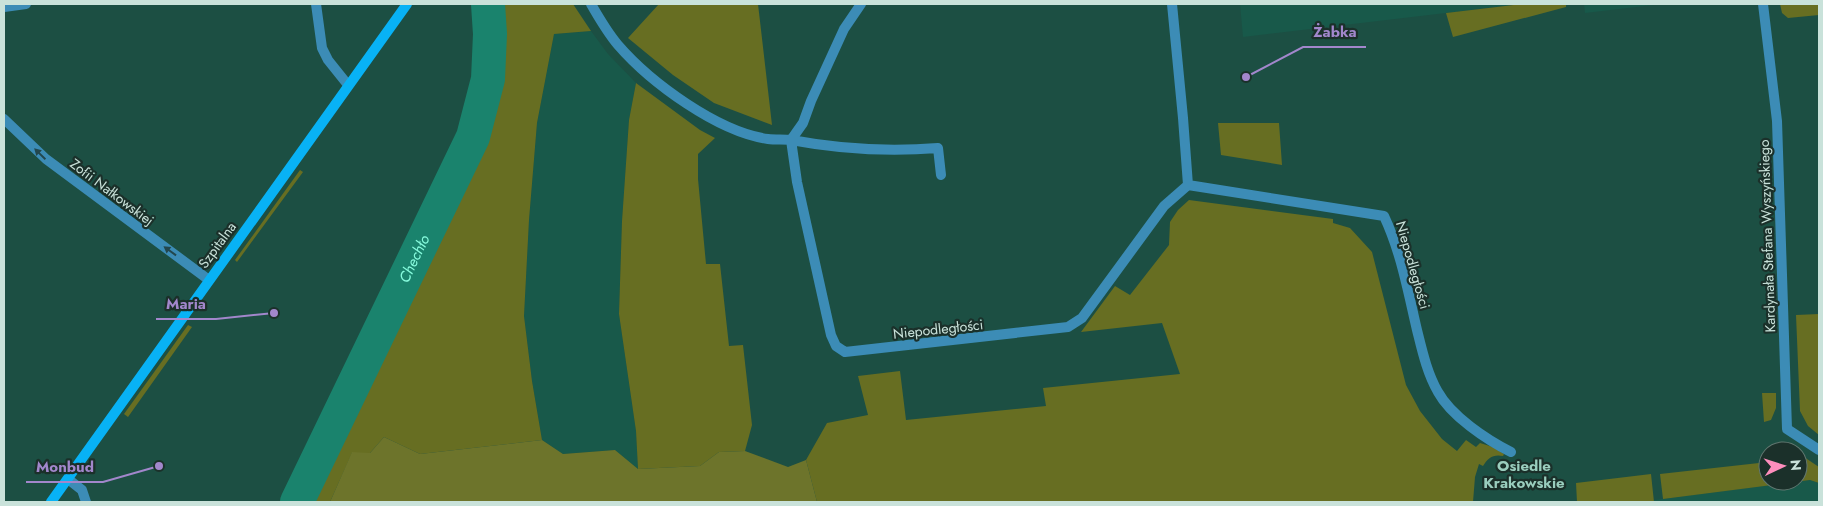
<svg xmlns="http://www.w3.org/2000/svg" width="1823" height="506" font-family="Jost,sans-serif">
<style>
.built{fill:#18594a}
.green{fill:#676e22}
.forest{fill:#6d742b}
.lines{fill:none;stroke-linecap:round;stroke-linejoin:round}
.river{stroke:#1a836d;stroke-width:34}
.street{stroke:#3c8cb6;stroke-width:10}
.secondary{stroke:#08b2f5;stroke-width:10}
.oneway{fill:#23474d}
.labels{text-anchor:middle;dominant-baseline:central;stroke-width:4.5;stroke-linejoin:round;paint-order:stroke}
.street-label{font-size:14px;fill:#c9e2da;stroke:#1b302a}
.water-label{font-size:15px;font-style:italic;fill:#88fcde;stroke:#1b302a}
.neighbourhood-label{font-size:15px;font-weight:bold;fill:#9acebe;stroke:#1b302a}
.leader{fill:none;stroke:#a287cc;stroke-width:2}
.callout-dot{fill:#a287cc;stroke:#1b302a;stroke-width:2}
.callout-label{font-size:15px;text-anchor:middle;font-weight:bold;fill:#a287cc;stroke:#1b302a;stroke-width:4.5;stroke-linejoin:round;paint-order:stroke}
</style>
<rect width="100%" height="100%" fill="#1c4f43"/>
<path class="built" d="M1240,4H1522L1243,37Z
M1584,4H1662L1585,13Z
M591,31L608,54L636,83L629,120L622,221L619,314L636,431L638,469L615,450L563,454L542,440L532,381L524,316L529,220L537,123L554,34Z
M1810,480L1819,483V502H1654V500Z"/>
<path class="green" d="M502,4H573L591,31L554,34L537,123L529,220L524,316L532,381L542,440L420,454L384,437L370,453H352L330,502H312L488,122L504,39Z
M659,4H758L772,125L714,103L673,75L628,38Z
M1522,4H1566V7L1453,37L1446,13Z
M1780,4H1819V15L1788,18L1782,13Z
M636,83L700,130L715,138L698,154V179L706,264H720L729,346L743,345L752,425L745,451L719,452L700,466L638,469L636,431L619,314L622,221L629,120Z
M1218,123H1279L1282,165L1221,155Z
M300,170L303,172L237,262L235,260Z
M1189,200L1333,219V223L1350,228L1372,252L1406,385L1420,411L1442,439L1457,451L1466,440L1476,447L1480,443L1493,447L1504,454L1503,456C1493,454 1488,458 1483,466L1479,464L1475,477L1473,502H817L806,460L827,423L868,415L858,376L900,371L906,420L1046,406L1043,388L1180,374L1162,323L1081,332L1115,286L1130,295L1169,245L1170,222L1178,210Z
M1819,314V435L1808,426L1800,411L1796,315Z
M188,325L192,327L128,417L124,414Z
M1762,393H1776V408L1771,420L1764,422Z
M1804,457L1819,467V483L1810,480L1663,499L1660,474L1768,462V481H1798V458Z
M1651,474L1654,502H1577L1576,483Z"/>
<path class="forest" d="M384,437L420,454L542,440L563,454L615,450L638,469L700,466L719,452L745,451L788,467L806,460L817,502H330L352,452L370,453Z"/>
<g class="lines">
<path class="river" id="s1" d="M297,502L473,137L488,79L490,34L488,4"/>
<path class="street" d="M316,4L322,48L328,60L348,85
M591,4C599,18 607,32 618,45C651,83 718,132 768,139C776,140 784,139 791,140L797,182L831,335L836,346L845,352L1068,327L1082,318L1164,206L1188,185
M861,4L844,29L811,101L803,123L791,140C839,149 889,152 938,148L941,175
M1172,4L1183,118L1188,185L1384,216C1401,252 1408,292 1417,330C1422,350 1427,373 1438,392C1451,416 1487,440 1511,452
M1763,4L1777,121L1787,429L1819,450
M4,7L26,4
M4,119L46,159L209,280
M68,479L82,490L86,502"/>
<path class="secondary" d="M51,502L407,4"/>
</g>
<defs><path id="oneway-solid" d="M-6-.8H1V-3.2L6.5 0L1 3.2V.8H-6Z" transform="scale(1.25)"/></defs>
<g class="oneway">
<use href="#oneway-solid" transform="translate(40 154) rotate(-136)"/>
<use href="#oneway-solid" transform="translate(170 251) rotate(-144)"/>
</g>
<g class="labels">
<g class="street-label">
<text transform="translate(112 192) rotate(37)">Zofii Nałkowskiej</text>
<text transform="translate(1767 236) rotate(-92)">Kardynała Stefana Wyszyńskiego</text>
<text transform="translate(217 245) rotate(-54)">Szpitalna</text>
<text transform="translate(1413 265) rotate(74)">Niepodległości</text>
<text transform="translate(938 329) rotate(-6)">Niepodległości</text>
</g>
<g class="water-label">
<text stroke="none"><textPath href="#s1" startOffset="270">Chechło</textPath></text>
</g>
<g class="neighbourhood-label">
<text x="1524" y="466">Osiedle<tspan x="1524" dy="17">Krakowskie</tspan></text>
</g>
</g>
<path class="leader" d="M1246 77L1303 47H1366M274 313L216 319H156M159 466L103 482H26"/>
<g class="callout-dot">
<circle cx="1246" cy="77" r="5"/>
<circle cx="274" cy="313" r="5"/>
<circle cx="159" cy="466" r="5"/>
</g>
<g class="callout-label">
<text x="1335" y="37">Żabka</text>
<text x="186" y="309">Maria</text>
<text x="65" y="472">Monbud</text>
</g>
<rect width="1823" height="506" fill="none" stroke="#c9e2da" stroke-width="10"/>
<g transform="translate(1783 466) rotate(86)"><circle r="24" fill="#1b302a" stroke="#617770"/>
<path d="M0-4L9 19L0 12L-9 19Z" fill="#fe8ebd"/>
<text y="-8" font-size="14" font-weight="bold" text-anchor="middle" fill="#c9e2da">N</text>
</g>
</svg>
